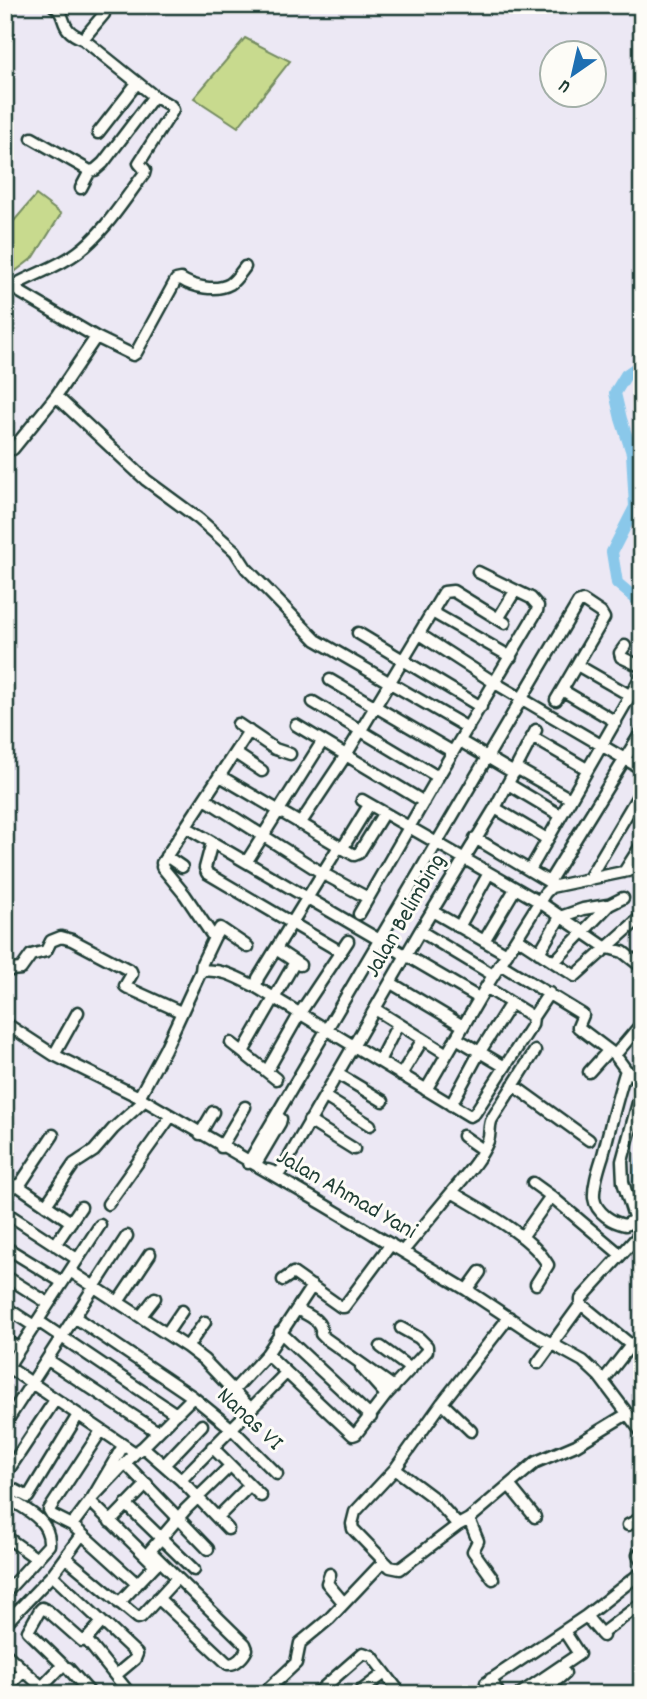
<svg xmlns="http://www.w3.org/2000/svg" width="647" height="1699" font-family="Dekko,sans-serif">
<style>
.green{fill:#c8da8e;stroke:#748c61;stroke-width:2}
.lines{fill:none;stroke-linecap:round;stroke-linejoin:round}
.river{stroke:#8ac8ea;stroke-width:12}
.minor-casing{stroke:#1f3d34;stroke-width:15}
.minor{stroke:#fdfcf7;stroke-width:10}
.labels{text-anchor:middle;dominant-baseline:central;stroke-width:6;stroke-linejoin:round;paint-order:stroke}
.street-label{font-size:24px;fill:#1f3d34;stroke:#fdfcf7}
</style>
<rect width="100%" height="100%" fill="#ece8f4"/>
<filter id="ink" filterUnits="userSpaceOnUse"><feTurbulence type="fractalNoise" baseFrequency=".0143" numOctaves="2"/><feDisplacementMap in="SourceGraphic" scale="14" xChannelSelector="R" yChannelSelector="G"/><feConvolveMatrix kernelMatrix="1 2 1 2 8 2 1 2 1" color-interpolation-filters="sRGB"/></filter>
<g filter="url(#ink)">
<path class="green" d="M245,38L290,61L238,127L194,98Z
M36,195L61,214L34,257L13,273L5,261V228H8Z"/>
<g class="lines">
<path class="river" d="M642,364L626,375L615,393L621,419L632,453L635,507L612,552L617,583L642,604
M642,1160L638,1180L642,1190"/>
<g class="minor-casing">
<path id="minor" d="M83,39L104,14
M98,133L137,83
M32,138L90,171
M81,188L90,171L95,170L103,163L154,96
M5,277L11,287L96,337L133,355L136,353L176,280L181,279C193,287 216,292 230,284C236,280 241,272 245,267
M11,287C33,274 57,268 78,252C104,233 124,200 144,174L145,170L139,163L173,110L171,106L154,96L83,39C56,28 70,17 53,5
M56,396L96,337
M5,443L13,449L56,396L146,480L199,519L235,551L246,568L316,640L468,728
M432,612L511,657
M498,619L515,591
M358,633L481,707
M419,634L495,683L642,769
M625,646L620,653L621,657L642,667
M577,665L631,696
M330,680L453,752
M562,690L616,722
M313,702L438,777
M238,724L275,749L290,754
M296,725L424,802
M532,737L587,769
M460,741L514,773
M235,753L262,771
M516,768L569,798
M220,776L354,855L359,853L383,814
M508,784L560,815
M205,799L322,873L368,898
M362,800L538,901L605,947L623,952L642,967
M495,808L547,839
M300,824L346,755L444,592L453,591L505,623
M186,827L479,998
M475,838L549,882
M212,842L205,868L207,873L341,952
M338,848L258,978L256,987L470,1116L475,1113L532,1025L533,1017L549,993
M342,849L369,805
M166,856L182,867
M247,861L322,742
M162,863L249,731
M162,867L185,895L214,938L202,963L201,971
M530,870L642,675
M624,872L642,844
M588,880L642,789
M551,887L549,882L642,731
M432,911L507,954
M359,914L438,777L537,611L538,606L531,598L478,572
M459,927L489,873
M420,931L493,975
M214,938L220,928L248,947
M517,938L575,976L642,916
M484,941L515,889
M276,949L300,965
M539,953L560,917L583,909L608,905
M554,962L609,905L623,898
M500,964L583,1015L578,1027L615,1055
M5,965L11,970L21,969L31,955L46,951L51,941L61,937L72,940L131,971L132,974L125,986L128,988L181,1012
M391,983L463,1026
M486,987L533,1017
M375,1009L447,1054
M5,1023L54,1055L139,1097L323,1204L467,1290L532,1333L583,1361L599,1376L642,1433
M642,1023L615,1055L626,1070L642,1081
M456,1038L505,1067
M231,1043L276,1079
M243,1052L295,962
M54,1055L78,1012
M379,1061L398,1024
M626,1070C617,1098 610,1127 603,1155C599,1168 593,1185 594,1198C596,1213 613,1223 626,1225L633,1220
M267,1071L300,1013L348,941
M589,1072L608,1051
M338,1074L383,1101
M401,1075L423,1039
M513,1085L589,1140
M426,1090L486,987L545,893L551,887L642,868
M139,1097L165,1049L201,971C222,968 238,978 256,987
M325,1097L370,1125
M451,1105L479,1053L511,1003
M309,1121L354,1149
M200,1134L213,1112
M463,1136L483,1150
M221,1147L245,1107
M257,1162L280,1123L281,1119L277,1116
M248,1163L578,603L583,601L601,613L604,618L556,700
M268,1170L277,1173L281,1171L420,931L495,808L536,730
M19,1186L53,1135
M452,1192C465,1176 480,1160 488,1141C491,1133 488,1127 492,1119L535,1051
M551,1196L621,1255
M5,1197L13,1186L17,1185L71,1222
M108,1204L171,1116
M46,1205L74,1164L94,1151L113,1129L144,1101
M5,1212L77,1259
M522,1237L551,1196L533,1183
M641,1239L623,1182L622,1161L642,1088
M55,1245L81,1207
M5,1247L62,1282
M403,1251L452,1192C481,1210 531,1235 548,1265L536,1284
M70,1271L187,1347L204,1360L251,1409
M5,1276L48,1303
M283,1280L293,1273L341,1307H344L391,1244
M467,1290L480,1272
M118,1302L150,1254
M581,1304L631,1345
M5,1307L34,1326
M297,1309C307,1315 323,1320 321,1334L325,1338L394,1387
M141,1316L155,1298
M76,1318L193,1397L231,1428L277,1474
M38,1321L176,1414
M280,1332L371,1417
M167,1333L182,1311
M5,1340L19,1348
M187,1347L205,1322
M381,1347L411,1369
M267,1354L353,1435L356,1434L386,1395L427,1351V1346L419,1338L401,1328
M48,1360L158,1432
M538,1363L581,1304V1299L639,1235
M8,1367L135,1453
M361,1367L386,1395
M5,1371L100,1225
M603,1381L631,1345L636,1346L642,1341
M233,1391L267,1354L312,1286
M442,1403L471,1431
M5,1424L127,1236
M101,1431L49,1510L52,1515L72,1525L136,1583
M143,1447L181,1480L228,1529
M212,1447L261,1496
M126,1464L208,1549
M164,1465L202,1425
M395,1469L435,1499L458,1525
M5,1475L55,1400
M181,1480L286,1373
M5,1485L28,1497L78,1415
M509,1485L535,1517
M5,1496C24,1509 51,1519 49,1545L5,1593
M93,1497L135,1453L143,1447L193,1397
M90,1501L152,1562
M126,1504L194,1570
M218,1517L250,1485
M469,1519L478,1541L473,1551L493,1579
M110,1522L147,1484
M72,1525L93,1497L123,1446
M628,1525L642,1518
M5,1536L37,1559
M642,1552L638,1555L642,1562
M66,1558L138,1618L141,1617L176,1579
M384,1561L353,1529L352,1524L355,1512L395,1469L442,1403L509,1317
M330,1574L327,1583L343,1602
M158,1598L228,1664C236,1665 244,1656 247,1649L245,1644L150,1551L186,1509L230,1466
M119,1603L158,1562
M586,1616L603,1636
M5,1624L52,1575L82,1534
M105,1624L137,1654L135,1659L116,1675
M601,1634L642,1603
M89,1643L130,1694
M5,1653L42,1687L63,1665L28,1631L40,1610L42,1608L48,1611L82,1641L86,1640L102,1622L52,1575
M68,1668L91,1694
M491,1679L499,1694
M486,1683L586,1616L642,1572
M5,1690L24,1671
M263,1694L296,1663L300,1643L329,1619L384,1561L390,1567L400,1569L458,1525L469,1519L536,1462L576,1445L627,1414
M316,1694L363,1653L372,1656L401,1694
M357,1694L385,1673
M520,1694L579,1654L564,1631
M541,1694L565,1673"/>
</g>
<use href="#minor" class="minor"/>
</g>
</g>
<g class="labels">
<g class="street-label">
<text transform="translate(406 916) rotate(-60)">Jalan Belimbing</text>
<text transform="translate(346 1195) rotate(30)">Jalan Ahmad Yani</text>
<text transform="translate(249 1420) rotate(43)">Nanas VI</text>
</g>
</g>
<rect width="647" height="1699" fill="none" stroke="#fdfcf7" stroke-width="28"/>
<rect x="14" y="14" width="619" height="1671" fill="none" stroke="#1f3d34" stroke-width="2.5" filter="url(#ink)"/>
<g transform="translate(573 74) rotate(214)"><circle r="33" fill="#fdfcf7" stroke="#a4b0a9" stroke-width="2"/>
<path d="M0-5L12 26L0 18L-12 26Z" fill="#1f6fb2"/>
<text y="-10" font-size="19" font-weight="bold" text-anchor="middle" fill="#1f3d34">U</text>
</g>
</svg>
